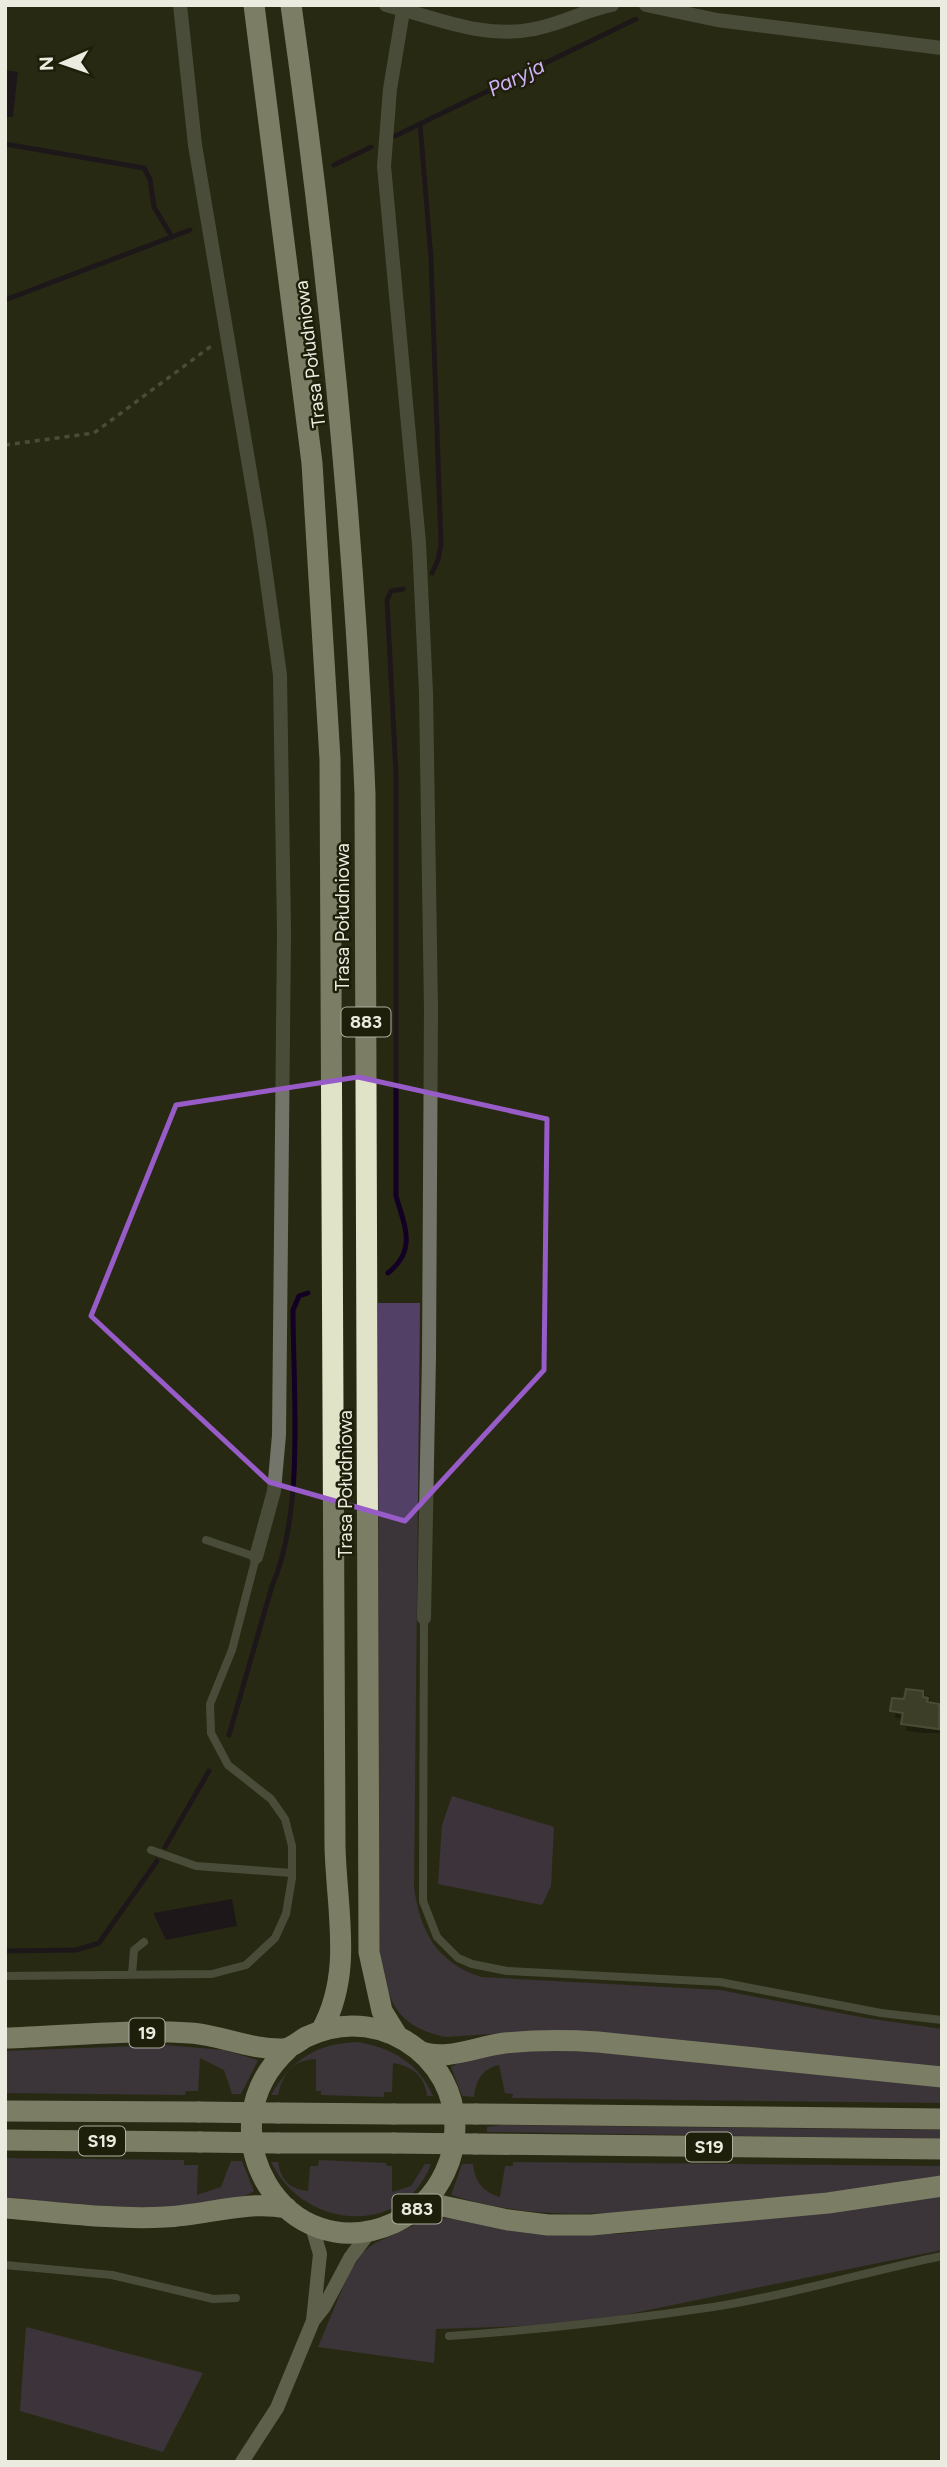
<svg xmlns="http://www.w3.org/2000/svg" width="947" height="2467" font-family="Figtree,sans-serif">
<style>
.green{fill:#524066}
.forest{fill:#55406c}
.water{fill:#130125}
.lines{fill:none;stroke-linecap:round;stroke-linejoin:round}
.stream{stroke:#130125;stroke-width:5}
.building{fill:#575942;stroke:#74755d;stroke-width:2;filter:url(#shadow)}
.path{stroke:#747563;stroke-width:3.5;stroke-dasharray:5 5;stroke-linecap:butt}
.lane{stroke:#74756a;stroke-width:8}
.street{stroke:#74756a;stroke-width:14}
.secondary{stroke:#a0a290;stroke-width:14}
.highway{stroke:#e1e3c9;stroke-width:21}
.highway-bridge{stroke:#e1e3c9;stroke-width:21}
.marked{fill:none;stroke:#975cc7;stroke-width:5;stroke-linejoin:round}
.labels{text-anchor:middle;dominant-baseline:central;stroke-width:5;stroke-linejoin:round;paint-order:stroke}
.shield{fill:#1e1f0a;stroke:#aeae9f;stroke-width:2}
.shield-label{font-size:18px;font-weight:bold;fill:#ebecdf}
.street-label{font-size:19px;fill:#ebecdf;stroke:#1e1f0a}
.water-label{font-size:21px;font-style:italic;fill:#d0b0f8;stroke:#1e1f0a}
</style>
<defs>
<filter id="shadow"><feDropShadow dx="6" dy="6" stdDeviation="0" flood-color="#0009"/></filter>
</defs>
<rect width="100%" height="100%" fill="#282913"/>
<path class="green" d="M378,1303H420L414,1887C420,1931 436,1962 481,1977L720,1990L866,2018L942,2029V2071L554,2030L446,2037C392,2026 387,1997 379,1949Z
M358,2042C392,2048 419,2063 433,2096H427C425,2076 412,2066 393,2063L392,2092H384V2097L321,2095V2091H316V2059C293,2060 283,2073 278,2095H271C291,2060 317,2043 358,2042Z
M164,2045L224,2050L258,2060L241,2094H232L224,2070L200,2058L198,2091H186L185,2095L5,2093V2051Z
M586,2051L942,2087V2103L512,2098L513,2094L505,2093L499,2065C482,2069 476,2080 474,2097L462,2096L451,2067C483,2047 549,2051 586,2051Z
M500,2125L942,2130V2139L487,2132V2127Z
M5,2158L184,2160V2165H198L197,2195L221,2187L231,2161H242L254,2191C208,2220 62,2203 5,2197Z
M319,2160L386,2163L387,2166H392V2192L411,2186L425,2164H431C403,2238 304,2230 271,2162H278C281,2180 289,2189 308,2191L310,2166H318Z
M513,2162L942,2166V2177C861,2190 780,2199 699,2206C611,2214 536,2222 451,2195L462,2164H473C475,2182 483,2192 500,2197L505,2166H513Z
M942,2191V2250L614,2317L556,2325L436,2329L434,2363L318,2347L348,2275L363,2252L375,2243L419,2223L447,2218L534,2234H617L717,2224Z"/>
<path class="forest" d="M452,1796L554,1827L551,1886L542,1905L438,1884L442,1825Z
M26,2327L203,2373L163,2452L20,2411Z"/>
<path class="water" d="M5,70L18,72L13,117H5Z
M232,1899L237,1926L166,1940L153,1913Z"/>
<g class="lines">
<path class="stream" d="M420,124L431,258L441,544L438,560L432,573
M395,136L636,19
M5,144L144,168L150,179L154,207L172,237
M334,165L371,147
M5,300L190,230
M388,1273C417,1250 405,1227 396,1196V774L387,600L391,591L403,589
M229,1735L272,1586C305,1511 293,1392 293,1310L299,1296L308,1293
M165,1847L209,1771
M5,1951L76,1950L99,1943L157,1861"/>
</g>
<path class="building" d="M906,1689L923,1691V1697L928,1698L927,1702L939,1704V1729L901,1724L903,1713L890,1711L892,1698L904,1699Z"/>
<g class="lines">
<path class="path" d="M5,445L94,433L214,344"/>
<path class="lane" d="M424,1618L423,1901L437,1937L458,1958L472,1964L507,1971L720,1982L881,2013L942,2020
M151,1850L196,1866L292,1873
M132,1974L134,1950L144,1942
M5,1976L212,1974L246,1965L275,1938L286,1914L292,1878V1846L285,1819L271,1799L228,1765L211,1733L210,1704L232,1650L256,1557L206,1540
M5,2265L112,2275L213,2299L236,2298
M449,2336C538,2330 626,2320 713,2307C790,2295 866,2272 942,2256"/>
<path class="street" d="M180,5L195,145L260,531L280,675L284,932L279,1435L274,1491L256,1557
M386,5C434,17 484,40 534,29C561,24 586,10 612,5
M404,5L390,89L384,166L419,543L426,693L431,1008L429,1357L424,1618
M646,5L717,20L942,48"/>
<path class="secondary" d="M311,2223L320,2254L313,2321
M242,2462L277,2408L313,2321L324,2307L350,2258L371,2230"/>
<path class="highway" d="M254,5L312,463L330,759L335,1845C336,1908 354,1973 321,2031
M291,5C328,267 354,529 365,794L369,1952L382,2011L398,2037
M5,2038C66,2036 129,2029 190,2033C221,2035 251,2050 283,2049C292,2048 299,2041 306,2037C321,2030 336,2026 352,2026C390,2026 425,2047 443,2080C458,2108 459,2143 445,2172C435,2194 417,2212 394,2223C285,2272 200,2129 288,2049
M419,2051C446,2062 477,2046 505,2043C536,2040 567,2040 598,2042L942,2077
M5,2111L199,2112
M278,2113L394,2114
M476,2114L942,2119
M5,2140L200,2142
M278,2143H394
M475,2144L942,2149
M424,2202L508,2220L548,2225H591L828,2203L942,2186
M5,2208C58,2212 113,2220 165,2217C207,2215 246,2200 287,2208"/>
<path class="highway-bridge" d="M199,2112L278,2113
M394,2114H476
M200,2142L278,2143
M394,2143L475,2144"/>
</g>
<path d="M0 0H947V2467H0ZM358,1077L547,1119L544,1370L405,1521L269,1482L91,1316L176,1105Z" fill="#282913" fill-opacity=".55" fill-rule="evenodd"/>
<path class="marked" d="M358,1077L547,1119L544,1370L405,1521L269,1482L91,1316L176,1105Z"/>
<g class="labels">
<g class="shield">
<rect x="341.5" y="1007.5" width="49" height="29" rx="5"/>
<rect x="129.5" y="2018.5" width="35" height="29" rx="5"/>
<rect x="79" y="2126.5" width="46" height="29" rx="5"/>
<rect x="686" y="2132.5" width="46" height="29" rx="5"/>
<rect x="392.5" y="2194.5" width="49" height="29" rx="5"/>
</g>
<g class="shield-label">
<text x="366" y="1022">883</text>
<text x="147" y="2033">19</text>
<text x="102" y="2141">S19</text>
<text x="709" y="2147">S19</text>
<text x="417" y="2209">883</text>
</g>
<g class="street-label">
<text transform="translate(310 354) rotate(-97)">Trasa Południowa</text>
<text transform="translate(342 917) rotate(-90)">Trasa Południowa</text>
<text transform="translate(345 1484) rotate(-90)">Trasa Południowa</text>
</g>
<g class="water-label">
<text transform="translate(516 77) rotate(-26)">Paryja</text>
</g>
</g>
<rect width="947" height="2467" fill="none" stroke="#ebecdf" stroke-width="14"/>
<g transform="translate(63 63) rotate(268)" stroke="#1e1f0a" stroke-width="5" paint-order="stroke">
<path d="M0-5L12 26L0 18L-12 26Z" fill="#ebecdf"/>
<text y="-10" font-size="19" font-weight="bold" text-anchor="middle" fill="#ebecdf">N</text>
</g>
</svg>
